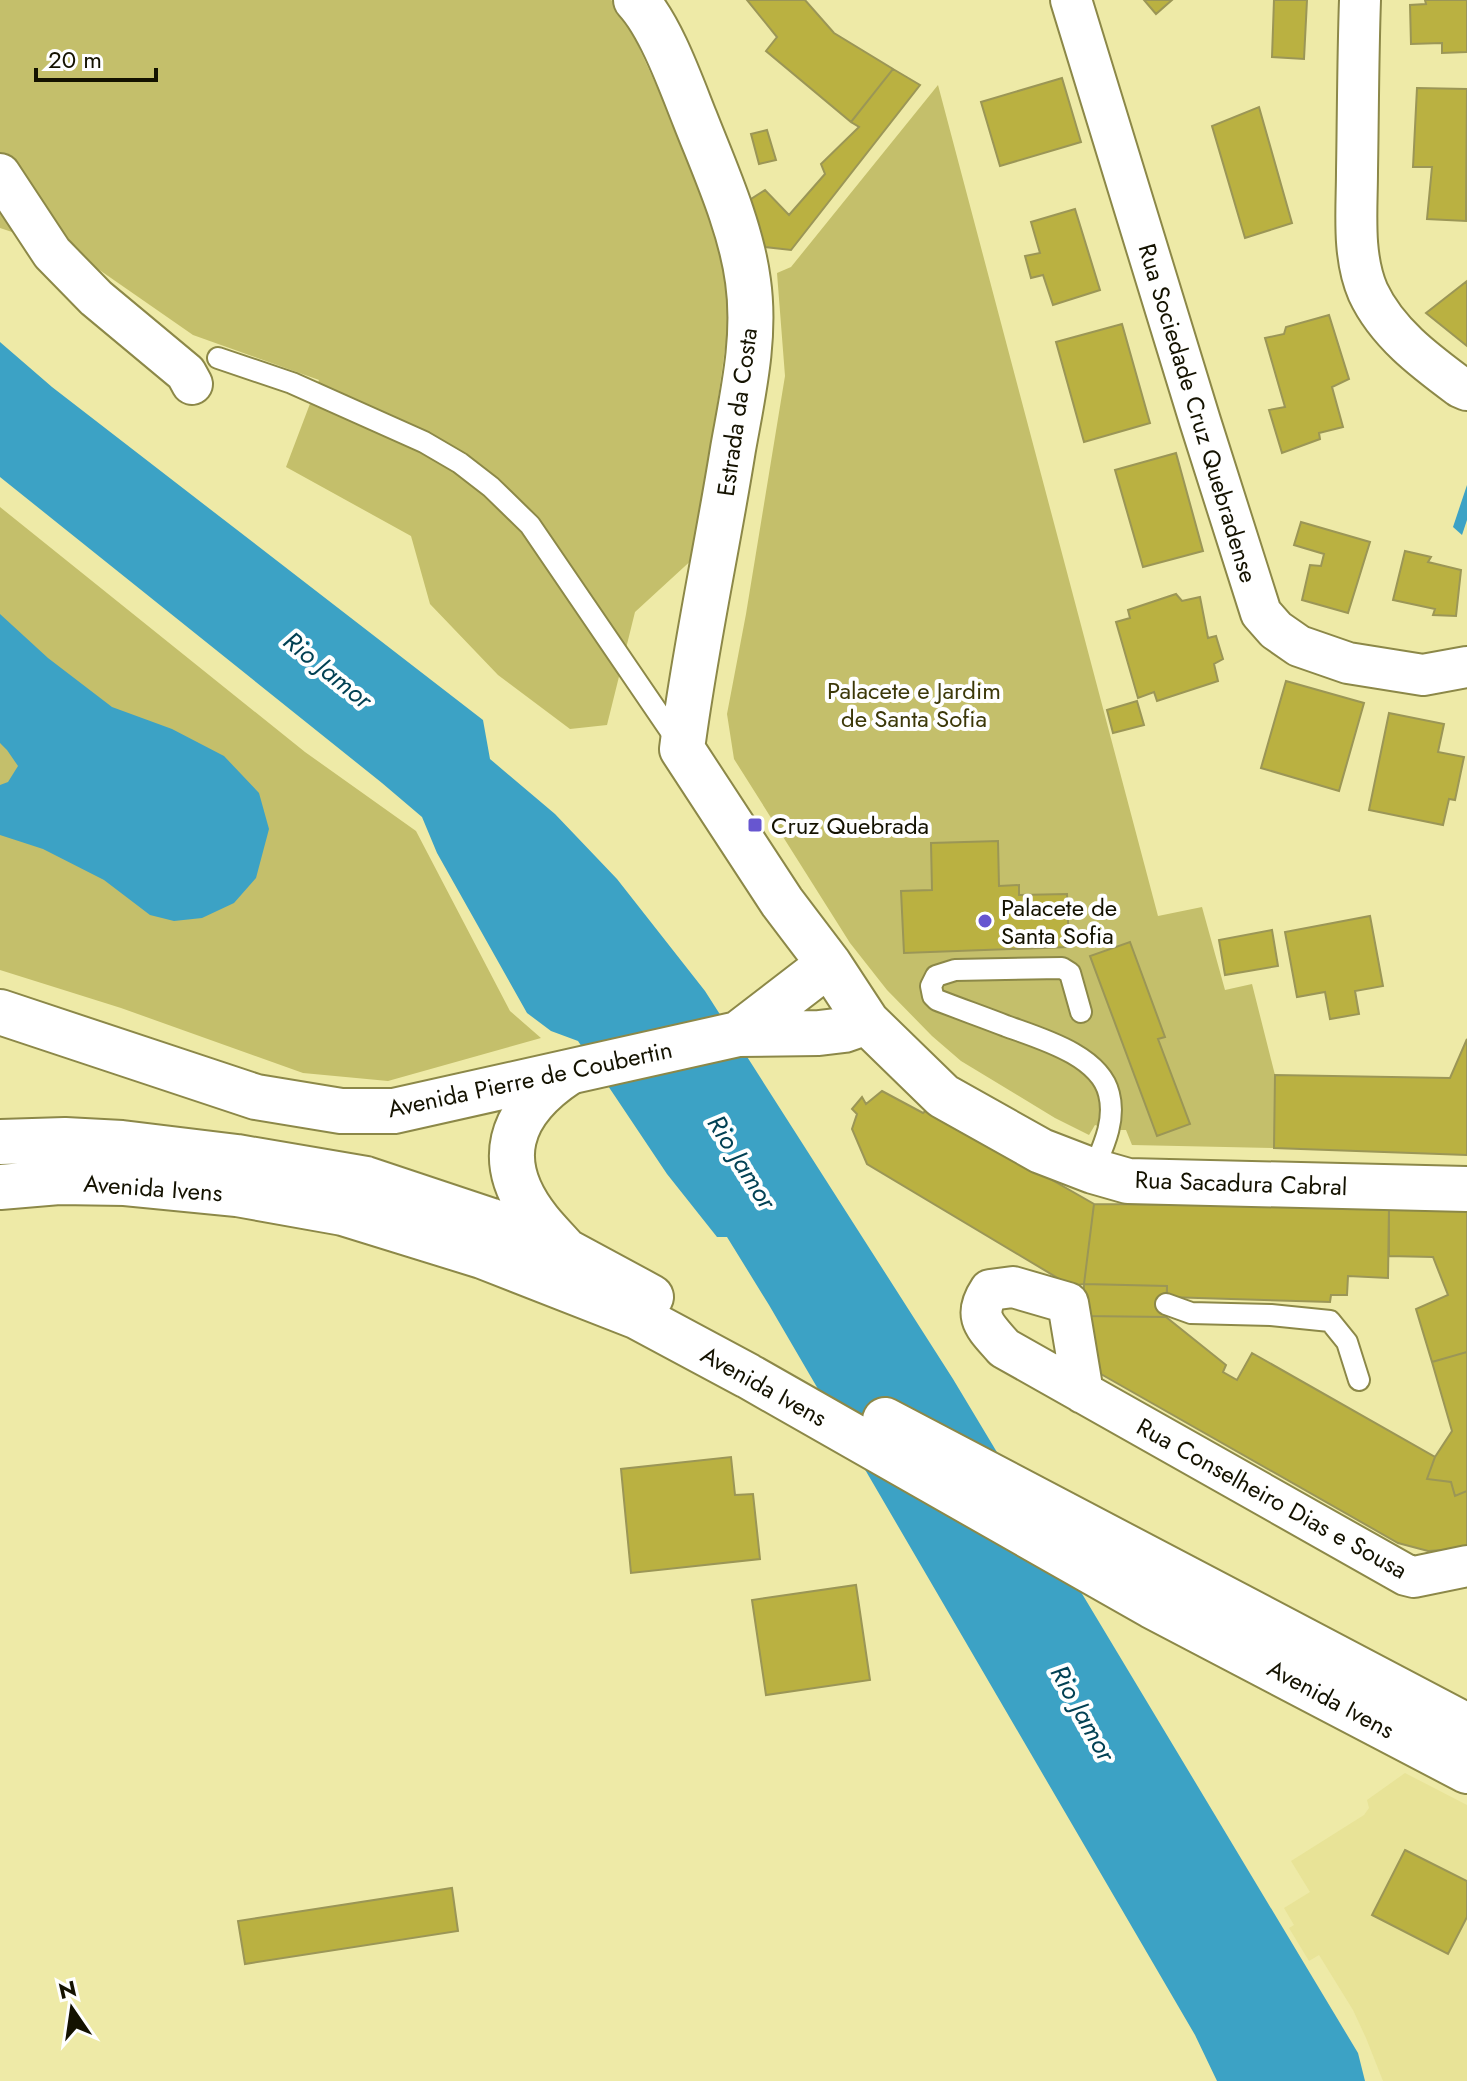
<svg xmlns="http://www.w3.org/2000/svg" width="1467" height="2081" font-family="Jost,sans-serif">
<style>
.built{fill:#e8e397}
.green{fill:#c4bf6b}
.water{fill:#3ca2c5}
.building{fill:#bab141;stroke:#9b9656;stroke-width:2}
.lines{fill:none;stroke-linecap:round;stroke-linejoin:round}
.lane-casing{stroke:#8c8848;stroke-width:24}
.street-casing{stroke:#8c8848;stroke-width:44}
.secondary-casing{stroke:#8c8848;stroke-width:48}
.primary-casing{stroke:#8c8848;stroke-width:48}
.lane{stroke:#fff;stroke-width:20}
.street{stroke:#fff;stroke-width:40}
.secondary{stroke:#fff;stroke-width:44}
.primary{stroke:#fff;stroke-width:44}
.poi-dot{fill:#6756d0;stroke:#fff;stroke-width:3}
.labels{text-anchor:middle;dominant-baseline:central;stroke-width:8;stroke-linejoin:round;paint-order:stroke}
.street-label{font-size:24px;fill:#141200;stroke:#fff}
.park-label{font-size:24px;fill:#3c3808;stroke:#fff}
.poi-label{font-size:24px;fill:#141200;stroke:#fff;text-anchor:start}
.water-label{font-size:26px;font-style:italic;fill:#024154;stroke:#fff}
</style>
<rect width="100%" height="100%" fill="#eeeaa7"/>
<path class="built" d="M1405,1773L1467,1805V2081H1383L1366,2038L1353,2010L1319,1955L1309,1961L1289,1928L1294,1925L1284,1908L1310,1892L1291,1861L1364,1815L1369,1808L1367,1800Z"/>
<path class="green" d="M0,0H611L620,6L708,199L731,306L696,556L635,612L607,725L570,729L498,675L430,604L411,536L286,467L319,380L193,335L75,253L0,228Z
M938,85L1158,916L1202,907L1225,990L1252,984L1275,1075L1274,1148L1132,1145L1126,1130H1109L1095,1125L1089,1135L1055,1118L961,1061L932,1036L887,990L850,943L734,759L727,714L746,614L785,376L777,273L791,267Z
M0,507L305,752L416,831L510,1011L541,1038L388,1081L303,1073L121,1008L0,970Z"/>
<path class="water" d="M0,342L52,387L483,720L490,759L555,814L617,879L705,991L953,1379L1358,2053L1365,2081H1217L1195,2035L769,1305L727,1237H717L667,1174L578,1041L551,1031L527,1013L437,853L422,817L382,783L0,477Z
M1467,485V520L1462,535L1453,527Z
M0,614L48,658L112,707L172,729L224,756L259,793L269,829L256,878L234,903L202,918L174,921L150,915L104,880L43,849L0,835V785L8,782L18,766L7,750L0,743Z"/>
<path class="building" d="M747,0H805L834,33L893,69L851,122L766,51L777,37Z
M1144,0H1172L1156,14Z
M1274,0H1307L1304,59L1272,57Z
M1425,0H1467V52L1442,53V43L1411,44L1410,5L1426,4Z
M893,69L920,85L791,250L765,247L748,201L765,190L789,215L825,174L821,164L859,127L851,122Z
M1062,78L1081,142L1000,166L981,102Z
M1417,88L1467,89L1466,221L1427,219L1432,167H1413Z
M1259,107L1292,223L1245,238L1212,126Z
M767,130L776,160L759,164L751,134Z
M1075,209L1100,290L1053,305L1043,275L1031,278L1025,256L1040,253L1031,222Z
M1467,281V346L1426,313Z
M1329,315L1349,379L1332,387L1343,427L1319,433L1320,439L1282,453L1269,410L1285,407L1265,338L1284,334L1286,327Z
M1122,324L1150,423L1084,442L1056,342Z
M1176,453L1203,551L1143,567L1115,470Z
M1301,522L1370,542L1348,613L1302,600L1310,565L1321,566L1324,554L1294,545Z
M1405,551L1431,557L1428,562L1461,570L1456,616L1433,615L1435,609L1393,600Z
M1176,594L1182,601L1200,597L1208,638L1216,636L1223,659L1214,664L1218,681L1157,701L1154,692L1138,698L1116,622L1130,618L1128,610Z
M1286,681L1364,703L1339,791L1261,768Z
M1137,701L1144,725L1113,733L1107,710Z
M1389,713L1444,724L1438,752L1464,757L1455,800L1449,799L1443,825L1369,810Z
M998,841L999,886L1019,885V895L1067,894L1069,947L904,953L901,891L932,890L931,843Z
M1370,916L1383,986L1355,991L1359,1014L1330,1019L1325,992L1297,997L1285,932Z
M1272,930L1278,966L1225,975L1219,940Z
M1130,942L1165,1037L1158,1039L1190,1124L1157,1136L1090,956Z
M1467,1039V1155L1274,1148L1275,1075L1450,1078Z
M882,1091L923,1113L928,1109L1094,1204L1084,1284L1071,1286L867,1164L852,1129L857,1114L852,1109L862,1097L866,1104Z
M1094,1204L1389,1206L1388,1278L1348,1276L1347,1295H1331L1330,1302L1167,1297V1286L1084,1284Z
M1389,1206L1460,1208L1467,1211V1352L1432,1362L1416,1309L1448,1295L1433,1257L1389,1256Z
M1084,1284L1167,1286L1166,1317L1083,1316Z
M1083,1316L1166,1317L1226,1365L1223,1372L1237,1380L1252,1353L1435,1457L1427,1479L1451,1482L1455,1496L1467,1491V1546L1458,1549L1428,1551L1398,1543L1085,1365Z
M1467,1352V1491L1455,1496L1451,1482L1427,1479L1435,1457L1452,1431L1432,1362Z
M731,1457L735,1495L753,1494L760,1559L631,1573L621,1469Z
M856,1585L870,1680L766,1695L752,1600Z
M1405,1850L1467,1881V1917L1448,1954L1372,1915Z
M452,1888L458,1931L245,1964L238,1921Z"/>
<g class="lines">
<g class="lane-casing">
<path id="lane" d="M218,358L292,383L424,442L460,463L491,487L530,525L678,742
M1081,1012L1070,973L1062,968L955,970L936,976L931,986L933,996L937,1000C960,1009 983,1017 1006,1026C1039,1038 1100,1055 1109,1094C1116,1121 1103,1147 1093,1171
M1166,1304L1191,1313L1271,1315L1330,1321L1347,1342L1359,1380"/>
</g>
<g class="street-casing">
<path id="street" d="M1071,0L1200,421L1261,613L1276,630L1299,646L1348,663L1423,675L1467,667
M1360,0C1358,57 1358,114 1357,171C1357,210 1352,255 1368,292C1387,333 1425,361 1460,387L1467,390
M0,174L52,253L96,298L186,373L192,384
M1083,1393L1068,1303L1013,1287L990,1290C972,1317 985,1326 1004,1348L1406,1575L1414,1577L1467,1566"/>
</g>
<g class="secondary-casing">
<path id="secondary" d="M636,0C661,27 681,84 695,119C715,170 741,227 748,281C756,337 743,393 733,449C717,549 695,648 682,749L782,902L829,964L867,1022L943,1096L1041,1151L1093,1171L1128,1181L1467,1189
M0,1012L256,1097L341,1111H394L738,1034L819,1033L844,1030L867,1022
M738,1034L829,964"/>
</g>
<g class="primary-casing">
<path id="primary" d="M0,1142L65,1140L122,1143L237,1157L366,1179L489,1220L566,1251L651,1297
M0,1187L59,1182L125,1183L237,1194L343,1213L482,1256L638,1317L748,1376L1152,1606L1467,1771
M564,1249C556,1240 547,1231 539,1221C492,1162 509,1112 568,1073
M885,1420L1467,1726"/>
</g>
<use href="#lane" class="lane"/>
<use href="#street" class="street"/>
<use href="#secondary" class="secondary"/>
<use href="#primary" class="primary"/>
</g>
<g class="poi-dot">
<rect x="747" y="817" width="16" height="16" rx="4"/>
<circle cx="985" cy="921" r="8"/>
</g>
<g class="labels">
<g class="street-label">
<text transform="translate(737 412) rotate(-82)">Estrada da Costa</text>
<text transform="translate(1198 413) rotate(73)">Rua Sociedade Cruz Quebradense</text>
<text transform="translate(530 1079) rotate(-12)">Avenida Pierre de Coubertin</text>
<text transform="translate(1241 1183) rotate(2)">Rua Sacadura Cabral</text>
<text transform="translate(153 1188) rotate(4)">Avenida Ivens</text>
<text transform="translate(764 1386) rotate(29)">Avenida Ivens</text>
<text transform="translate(1272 1498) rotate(29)">Rua Conselheiro Dias e Sousa</text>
<text transform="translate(1331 1699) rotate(28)">Avenida Ivens</text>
</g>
<g class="park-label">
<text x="914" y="690">Palacete e Jardim<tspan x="914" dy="28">de Santa Sofia</tspan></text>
</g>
<g class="poi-label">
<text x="771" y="825">Cruz Quebrada</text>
<text x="1001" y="907">Palacete de<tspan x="1001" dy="28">Santa Sofia</tspan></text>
</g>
<g class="water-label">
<text transform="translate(328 670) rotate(39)">Rio Jamor</text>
<text transform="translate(742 1162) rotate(58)">Rio Jamor</text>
<text transform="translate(1083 1713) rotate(61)">Rio Jamor</text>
</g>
</g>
<g transform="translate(72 2009) rotate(347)" stroke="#ffffff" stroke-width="6" paint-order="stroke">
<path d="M0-6L14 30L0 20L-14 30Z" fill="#141200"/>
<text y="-12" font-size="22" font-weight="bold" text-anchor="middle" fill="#141200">N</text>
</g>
<path d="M36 68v12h120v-12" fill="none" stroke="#141200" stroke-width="4"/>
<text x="48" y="68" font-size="24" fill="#141200" stroke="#ffffff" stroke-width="6" paint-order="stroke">20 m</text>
</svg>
